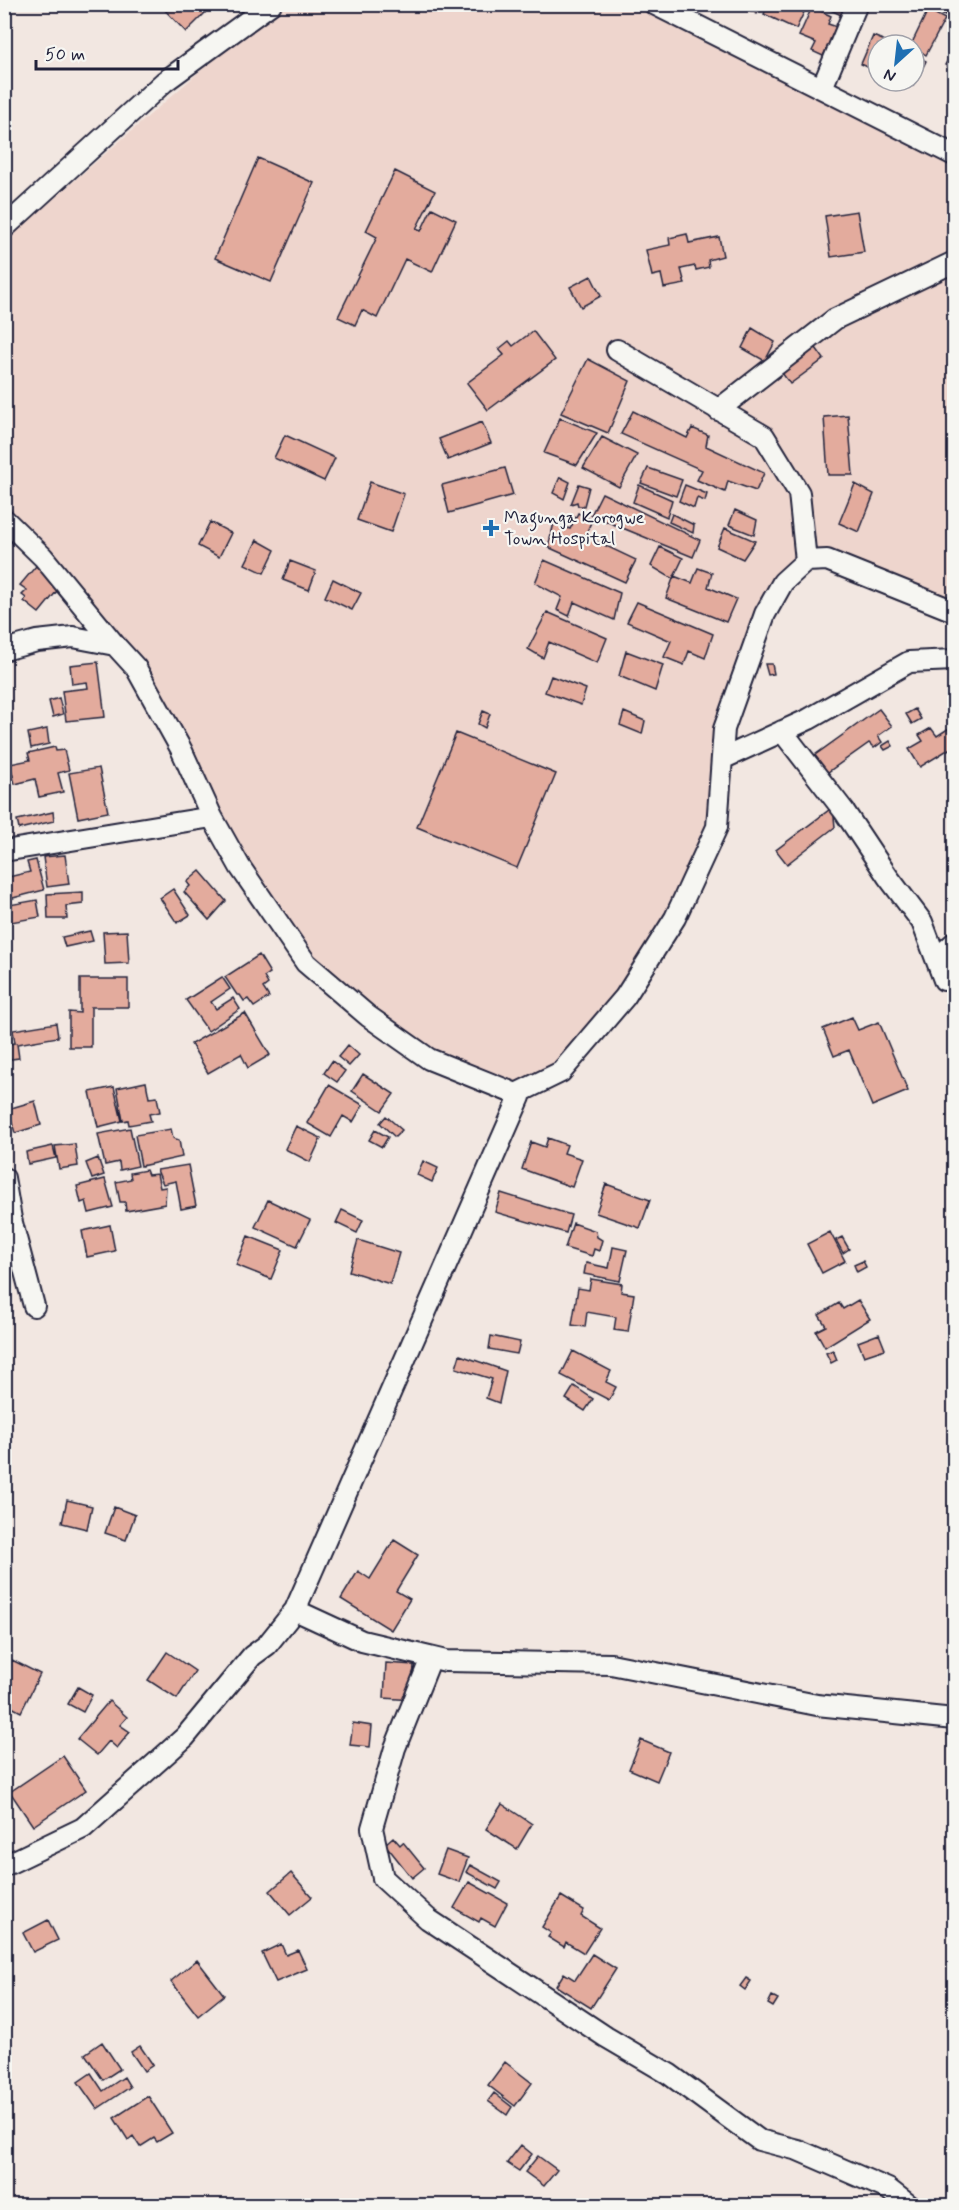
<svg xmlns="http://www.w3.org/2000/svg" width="959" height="2210" font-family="Mynerve,sans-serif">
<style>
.built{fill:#eed5cd}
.building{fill:#e3ab9d;stroke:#22223b;stroke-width:1.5}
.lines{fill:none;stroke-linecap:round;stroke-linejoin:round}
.minor-casing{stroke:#22223b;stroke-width:24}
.minor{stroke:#f6f6f2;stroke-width:20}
.poi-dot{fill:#1f6fb2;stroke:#f6f6f2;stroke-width:2}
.labels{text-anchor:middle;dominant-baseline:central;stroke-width:4.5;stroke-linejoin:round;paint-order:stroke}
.poi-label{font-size:18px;fill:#22223b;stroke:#f6f6f2;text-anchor:start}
</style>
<rect width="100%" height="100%" fill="#f2e7e1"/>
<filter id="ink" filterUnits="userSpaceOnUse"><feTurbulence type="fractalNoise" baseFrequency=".0167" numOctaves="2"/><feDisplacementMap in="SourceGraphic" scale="12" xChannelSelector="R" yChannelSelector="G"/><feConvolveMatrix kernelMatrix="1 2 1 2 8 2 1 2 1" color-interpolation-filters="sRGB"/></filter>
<g filter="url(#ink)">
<path class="built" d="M287,5H630L954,166V602L828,551L757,610L708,825L668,913L618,992L556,1066L515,1085L433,1051L373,1009L313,957L247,862L143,663L51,550L5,505L4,242L206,66Z"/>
<path class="building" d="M159,4H214L186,32Z
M739,4H762L757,14Z
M768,4H799L806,8L796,29L764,14Z
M818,4H846L841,15Z
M929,4H951L945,16L928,7Z
M812,7L831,16L828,24L837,27L823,56L812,51L816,43L799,36Z
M928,10L945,19L926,55L911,45Z
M873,36L895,45H878V72L861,64Z
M952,53L954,54V70L945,65Z
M914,55L926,61L913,86L902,81H914Z
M258,158L314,183L271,282L215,258Z
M395,171L435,191L416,229L421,231L432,208L456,220L432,272L405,259L377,318L362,310L355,325L338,317L377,237L366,231Z
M857,211L864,252L831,257L825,216Z
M687,234L689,243L719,237L723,256L708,260L709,267L696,270L695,266L681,269L685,284L664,288L661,274L652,276L646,250L670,245L669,238Z
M591,276L601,296L581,307L570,287Z
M752,328L775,342L765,361L742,348Z
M533,331L555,360L488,410L467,383L504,355L499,349L509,341L513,346Z
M811,341L824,359L790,384L777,366Z
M588,359L630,381L608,433L561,413Z
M633,411L687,438L692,428L708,435L706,446L764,473L756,491L728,481L725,492L697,480L702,470L621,434Z
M848,415L853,475H828L824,417Z
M560,418L597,433L577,465L544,453Z
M482,422L491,443L448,460L439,439Z
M285,435L335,458L324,481L274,458Z
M602,437L637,455L619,487L583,468Z
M505,468L513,495L449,513L442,485Z
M648,468L682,480L676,496L641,483Z
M560,477L570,482L564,499L553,493Z
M370,482L404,494L391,532L357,520Z
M579,484L589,487L584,506H578L577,502L571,504Z
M855,484L874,494L859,532L839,523Z
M639,485L672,500L667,517L633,502Z
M685,485L707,494L705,501L697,498L694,508L679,501Z
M602,493L700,540L693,557L591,515Z
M735,510L757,520L754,535L729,525Z
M578,513L592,520L585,536L636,560L625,582L548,547L554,523L570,529Z
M672,514L694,525L693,533L669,522Z
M210,522L231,533L219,557L198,546Z
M725,528L755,541L743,559L717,547Z
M257,540L275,550L264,573L245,564Z
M660,547L683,558L673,579L651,566Z
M544,560L620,593L614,620L574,602L569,616L557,610L562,597L535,583Z
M290,561L316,571L309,590L283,580Z
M36,566L61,586L39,613L24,601L26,598L22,595L27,590L20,585Z
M698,568L712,573L708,587L736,599L726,622L666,598L674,576L692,583Z
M333,579L361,593L352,610L325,597Z
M637,602L713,634L705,658L689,651L684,665L664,657L671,641L627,622Z
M547,612L607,638L597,663L549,642L543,658L528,649Z
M626,651L663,665L655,691L619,676Z
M98,662L105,717L66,721L62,691L88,688L87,682L72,684L70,665Z
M765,664H772L774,674L768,675Z
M551,676L586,689L581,705L545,692Z
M59,698L63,714L53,717L49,701Z
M879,709L892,726L878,736L882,742L874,748L869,743L821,777L808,760Z
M915,709L921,719L912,724L906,714Z
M483,711L490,714L485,728L478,724Z
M624,712L645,721L642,734L620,725Z
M954,725V746L920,767L909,749L923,741L919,735L931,728L937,736Z
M47,729L49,744L31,748L28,733Z
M456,733L556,774L517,868L417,827Z
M890,741L893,746L885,750L882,746Z
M55,747L56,751L64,750L69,770L58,773L63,792L39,797L35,779L15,784L10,764L30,760L28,753Z
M99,768L108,812L78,818L69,773Z
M833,807L835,827L787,864L776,850Z
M53,812L54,821L19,829L17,820Z
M65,855L69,884L47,887L43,857Z
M36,860L44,890L9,899L4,878L30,872L27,862Z
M200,871L226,901L209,920L184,892L190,886L187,882Z
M173,889L190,915L177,923L160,898Z
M83,892V904L66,906L67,919H48L47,894Z
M37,900L40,917L11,922L9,905Z
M90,931L93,941L65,947L62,937Z
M127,931L129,963L105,964L103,932Z
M259,955L270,973L264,977L268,984L263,988L269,997L254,1007L248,999L244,1001L240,995H237L225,977Z
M222,977L230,989L211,1002L216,1009L233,998L240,1009L208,1031L186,1000Z
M80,979H128V1007H91V1047H69V1012L80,1013Z
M245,1013L270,1055L248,1068L241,1054L208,1073L191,1044Z
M852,1017L858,1030L879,1022L908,1091L872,1106L849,1050L834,1056L823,1029Z
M56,1023L58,1037L17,1044L19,1058L4,1060V1045L15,1043L13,1030Z
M348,1045L359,1055L349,1066L338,1057Z
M332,1061L345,1071L337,1082L324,1073Z
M363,1074L394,1094L382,1111L352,1091Z
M146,1082L149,1098L157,1097L160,1112L149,1114L151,1121L129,1125L128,1120L123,1121L117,1088Z
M329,1085L363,1105L353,1122L343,1116L331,1137L307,1123Z
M114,1087L122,1121L98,1127L90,1092Z
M35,1101L41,1125L15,1133L8,1109Z
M386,1116L402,1130L395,1137L380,1123Z
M296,1126L321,1138L310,1162L285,1149Z
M130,1128L138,1166L120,1170L119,1162L105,1165L98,1134Z
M171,1129L173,1138L179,1140L182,1157L141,1166L135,1135Z
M375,1130L388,1137L382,1147L369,1140Z
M548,1138L567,1145L564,1153L582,1159L572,1187L522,1169L531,1142L545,1147Z
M75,1144L78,1166L59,1169L55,1146Z
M53,1146L56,1158L28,1164L26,1152Z
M98,1158L104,1175L92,1179L86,1163Z
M423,1161L438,1168L432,1182L417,1175Z
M188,1165L196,1206L181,1209L176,1181L163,1184L157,1170Z
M146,1170L148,1175L157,1174L160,1188L166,1187L165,1204L126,1211L125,1202H120L116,1182L131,1179L130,1173Z
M105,1179L113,1207L89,1213L86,1201L81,1203L77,1186Z
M606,1184L650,1200L640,1228L596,1213Z
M501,1193L571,1215L566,1233L495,1212Z
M268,1200L310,1220L297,1246L255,1227Z
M342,1210L363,1220L357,1233L336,1223Z
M573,1223L596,1231L597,1237L602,1240L599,1251L594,1249L592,1256L565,1248Z
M110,1225L115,1251L87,1257L82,1231Z
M830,1232L845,1261L822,1273L807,1244Z
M248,1236L283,1250L271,1279L236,1265Z
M842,1237L849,1249L843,1253L836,1240Z
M358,1240L399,1253L390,1284L349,1271Z
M613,1247L627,1250L620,1281L584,1274L586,1263L609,1268Z
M863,1261L866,1267L857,1272L854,1265Z
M591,1279L622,1284L621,1292L634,1294L628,1332L614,1330L616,1317L587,1312L585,1327L572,1325L578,1288L589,1290Z
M858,1300L870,1319L825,1347L816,1331L826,1326L819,1315L839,1303L843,1309Z
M879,1334L885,1349L864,1356L858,1342Z
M491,1336L520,1342L517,1354L489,1349Z
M833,1350L837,1360L831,1363L826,1353Z
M573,1351L611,1371L606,1382L616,1387L609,1400L561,1375Z
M460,1355L506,1371L499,1403L486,1398L492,1379L456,1368Z
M574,1386L593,1399L585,1411L566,1399Z
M67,1500L92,1506L87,1529L62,1523Z
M114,1507L135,1515L126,1540L105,1533Z
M394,1540L418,1555L396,1591L410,1599L391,1630L341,1599L358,1571L370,1579Z
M167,1652L195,1671L177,1699L148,1680Z
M12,1660L40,1674L21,1712L4,1703V1674Z
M386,1663L414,1665L412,1700L384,1698Z
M78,1687L92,1695L83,1712L68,1704Z
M109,1701L127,1717L120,1725L130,1732L117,1748L109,1741L97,1755L77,1739Z
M353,1723L372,1726L370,1747L350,1745Z
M641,1740L669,1752L657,1781L629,1769Z
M63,1756L86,1790L33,1826L10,1792Z
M502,1804L532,1824L517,1849L486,1829Z
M393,1837L400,1845L403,1842L424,1868L412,1878L385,1844Z
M446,1850L468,1858L459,1882L437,1874Z
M470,1865L501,1882L497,1889L466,1872Z
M291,1873L312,1897L290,1915L270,1891Z
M469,1882L507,1903L495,1926L481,1918L479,1922L454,1908Z
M561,1896L584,1910L581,1916L600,1928L584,1953L566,1942L564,1947L548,1937L551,1933L542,1927Z
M48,1920L58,1940L33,1952L23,1933Z
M281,1944L286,1955L298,1950L307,1969L276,1982L262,1953Z
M592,1954L616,1969L591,2008L556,1986L564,1973L575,1980Z
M197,1960L224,1995L198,2016L171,1981Z
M746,1978L751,1981L745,1990L740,1986Z
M772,1996L778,1999L773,2007L768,2004Z
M102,2042L120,2069L103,2080L85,2054Z
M140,2046L153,2065L144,2071L131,2052Z
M505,2062L532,2083L515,2106L488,2085Z
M91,2073L103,2091L124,2077L130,2087L97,2109L78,2082Z
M494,2093L512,2107L507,2115L488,2101Z
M148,2096L172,2133L157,2142L154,2138L140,2147L133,2136L128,2140L114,2118Z
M521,2145L532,2154L519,2171L507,2163Z
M538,2156L557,2170L544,2186L525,2172Z"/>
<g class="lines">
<g class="minor-casing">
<path id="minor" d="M654,4L954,155
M822,88L857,4
M4,228L164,82L271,4
M617,350L764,436L799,493L806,561
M718,410L835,319L954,262
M4,519L43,557L115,645
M4,650L37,641L73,637L115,645L136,668L181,749L212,817L240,867L306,963L368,1016L429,1059L516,1094L561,1072L625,997L675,918L717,827L724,729L765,614L783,582L806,561L827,560L954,611
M782,731L844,811L888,877L922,922L944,980
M722,759L809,719L909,662L954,660
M4,851L212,817
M936,959L954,943
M4,1178L11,1219L34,1306
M295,1610L362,1641L446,1661L611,1664L817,1705L954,1719
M431,1658L395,1748L372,1828L383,1878L428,1919L606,2037L669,2074L759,2140L798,2150L888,2189L910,2206
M4,1866L83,1828L185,1737L252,1656L267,1645L295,1610L520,1097L516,1094"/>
</g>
<use href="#minor" class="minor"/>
</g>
</g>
<path class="poi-dot" d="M488 519h6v6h6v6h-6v6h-6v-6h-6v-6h6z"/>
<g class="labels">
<g class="poi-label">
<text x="504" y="518">Magunga Korogwe<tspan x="504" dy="21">Town Hospital</tspan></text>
</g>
</g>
<rect width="959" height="2210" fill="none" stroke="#f6f6f2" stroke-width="24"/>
<rect x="12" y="12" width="935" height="2186" fill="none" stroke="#22223b" stroke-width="2" filter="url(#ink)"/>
<g transform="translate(896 63) rotate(207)"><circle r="28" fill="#f6f6f2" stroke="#a1a1a9" stroke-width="1.5"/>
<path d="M0-4.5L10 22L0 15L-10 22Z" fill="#1f6fb2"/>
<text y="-9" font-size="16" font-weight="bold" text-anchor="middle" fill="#22223b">N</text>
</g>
<path d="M36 60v9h142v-9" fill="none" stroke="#22223b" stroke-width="3"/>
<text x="45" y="60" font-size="18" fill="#22223b" stroke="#f6f6f2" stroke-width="4.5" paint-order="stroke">50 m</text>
</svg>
